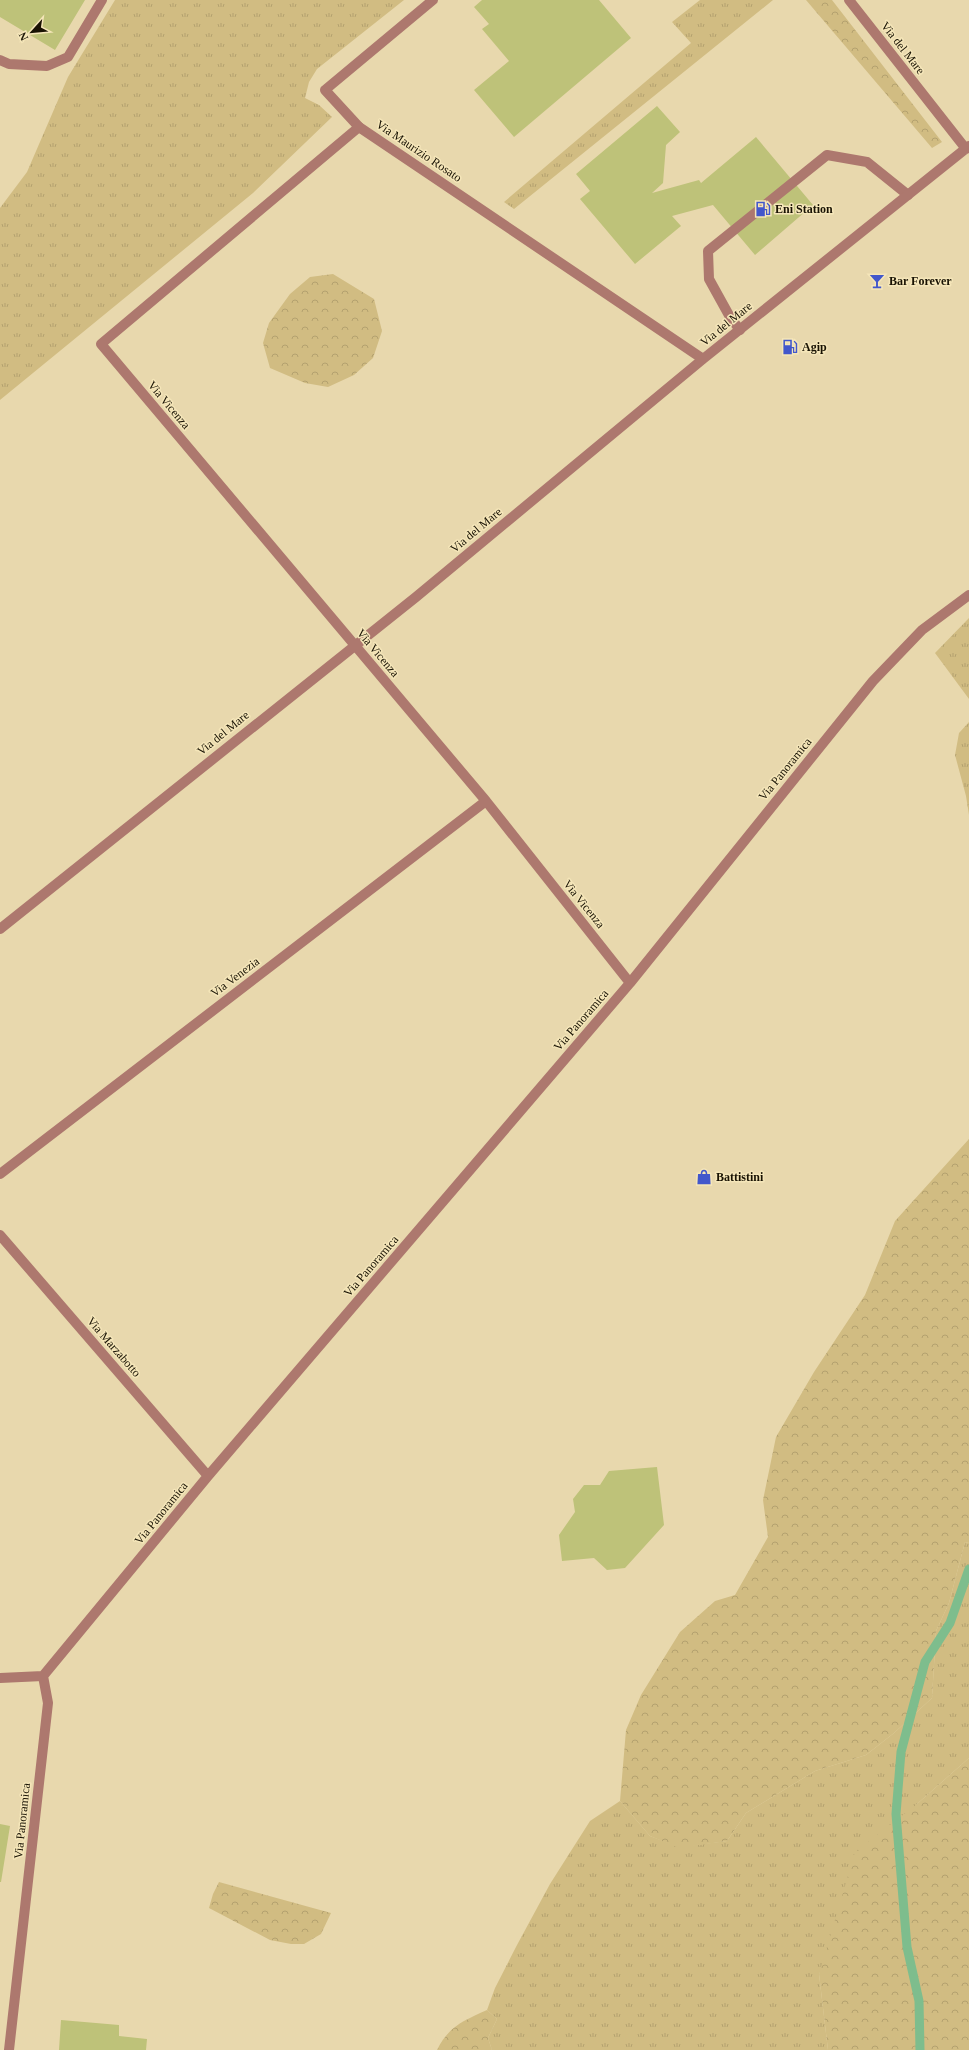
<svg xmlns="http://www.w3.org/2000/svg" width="969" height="2050" font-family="'Times New Roman',serif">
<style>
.grass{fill:url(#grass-tufts)}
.forest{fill:url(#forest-crowns)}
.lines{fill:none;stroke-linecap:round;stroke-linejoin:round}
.stream{stroke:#7ebd8d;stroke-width:9}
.building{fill:#bec279}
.lane{stroke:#ad786e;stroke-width:10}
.street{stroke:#ad786e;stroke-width:10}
.labels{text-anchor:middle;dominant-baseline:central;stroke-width:3;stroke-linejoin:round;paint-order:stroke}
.street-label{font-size:12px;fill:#181203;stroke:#f5e6b9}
.poi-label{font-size:12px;font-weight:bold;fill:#181203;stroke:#f5e6b9;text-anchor:start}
</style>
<defs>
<pattern id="grass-tufts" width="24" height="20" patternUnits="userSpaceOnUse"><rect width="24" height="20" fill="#d1bc82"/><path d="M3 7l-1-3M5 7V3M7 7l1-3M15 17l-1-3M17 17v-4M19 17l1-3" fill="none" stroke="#b3a16f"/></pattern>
<pattern id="forest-crowns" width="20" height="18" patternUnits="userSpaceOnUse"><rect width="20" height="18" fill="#d1bc82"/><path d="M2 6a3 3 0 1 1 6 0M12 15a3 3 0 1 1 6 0" fill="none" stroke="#b3a16f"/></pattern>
</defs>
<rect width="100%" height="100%" fill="#e8d8ad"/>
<path class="grass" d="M115,0H404L317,69L309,82L305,98L319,105L332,117L253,193L0,400V208L27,172L68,77Z
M700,0H773L514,209L504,202L691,43L672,22Z
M969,618V699L935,653Z
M969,722V815L966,796L955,755L959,733Z
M965,1542L969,1543V1758L917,1804L819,1974L828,2050H492L488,2038L497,2019L487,2010L495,1988L517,1945L550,1884L590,1821L620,1801L650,1836L679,1847L727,1841L746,1813L815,1771L866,1755L894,1733L932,1698L936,1631L949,1603Z"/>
<path class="forest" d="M806,0H832L942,142L932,148Z
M333,274L374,299L382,331L373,358L354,375L328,387L305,383L270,368L263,343L269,323L290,294L310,277Z
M969,1139V1543L965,1542L949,1603L936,1631L932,1698L894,1733L866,1755L815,1771L746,1813L727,1841L679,1848L650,1836L620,1801L626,1730L641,1695L680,1632L715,1601L735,1595L768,1537L763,1500L776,1437L814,1372L865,1295L895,1221Z
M969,1758V2050H828L819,1974L855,1852L917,1804Z
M219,1882L331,1913L321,1934L304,1944H291L270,1940L209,1908L213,1894Z
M487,2010L497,2019L488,2038L492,2050H437C449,2026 463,2021 487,2010Z"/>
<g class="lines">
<path class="stream" d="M920,2050L919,2001L907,1947L896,1814L901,1752L925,1662L950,1623L969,1569"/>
</g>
<path class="building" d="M0,0H85L55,50L0,17Z
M482,0H599L631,38L514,137L474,90L509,61L482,29L489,24L474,7Z
M657,106L680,132L666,145L663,183L652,193L699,180L701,183L756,137L813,205L755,255L713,205L672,216L681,226L635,264L580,199L590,191L576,174Z
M657,1467L664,1525L625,1568L607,1570L594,1558L562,1561L559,1535L575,1512L573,1499L584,1485H600L609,1471Z
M0,1824L10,1826L1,1882H0Z
M61,2020L119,2025V2036L147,2039L146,2050H59Z"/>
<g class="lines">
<path class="lane" d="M0,60L9,64L47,66L68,57L102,0
M359,127L325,90L433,0
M740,330L730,317L709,279L708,251L827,155L867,162L908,195"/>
<path class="street" d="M849,0L966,149
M0,929L416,597L703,359L969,146
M630,983L486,801L101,344L359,127L703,359
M0,1174L486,801
M0,1235L208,1476
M0,1678L43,1676
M9,2050L48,1703L43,1676L208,1476L630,983L873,681L922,630L969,595"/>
</g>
<defs>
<g id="fuel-bare" transform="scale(1.2)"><path d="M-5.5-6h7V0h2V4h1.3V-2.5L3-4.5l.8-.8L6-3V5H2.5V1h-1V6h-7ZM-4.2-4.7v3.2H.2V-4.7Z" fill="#4257cb" stroke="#f5e6b9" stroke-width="2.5" paint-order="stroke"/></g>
<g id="bar-bare" transform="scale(1.2)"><path d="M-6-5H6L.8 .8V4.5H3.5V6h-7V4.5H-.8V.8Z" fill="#4257cb" stroke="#f5e6b9" stroke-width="2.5" paint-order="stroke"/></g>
<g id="shop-bare" transform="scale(1.2)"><path d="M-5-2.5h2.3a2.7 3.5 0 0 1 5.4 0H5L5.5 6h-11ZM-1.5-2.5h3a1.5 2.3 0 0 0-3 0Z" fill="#4257cb" stroke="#f5e6b9" stroke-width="2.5" paint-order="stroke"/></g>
</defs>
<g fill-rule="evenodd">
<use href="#fuel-bare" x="763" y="209"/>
<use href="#bar-bare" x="877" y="281"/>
<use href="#fuel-bare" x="790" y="347"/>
<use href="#shop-bare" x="704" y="1177"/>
</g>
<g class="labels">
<g class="street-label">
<text transform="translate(903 48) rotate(52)">Via del Mare</text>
<text transform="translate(419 151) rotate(34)">Via Maurizio Rosato</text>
<text transform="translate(726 324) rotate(-39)">Via del Mare</text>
<text transform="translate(169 405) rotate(50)">Via Vicenza</text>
<text transform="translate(476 530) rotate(-40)">Via del Mare</text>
<text transform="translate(378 653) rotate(50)">Via Vicenza</text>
<text transform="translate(223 733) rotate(-39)">Via del Mare</text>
<text transform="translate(785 769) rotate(-51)">Via Panoramica</text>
<text transform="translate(584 904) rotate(51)">Via Vicenza</text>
<text transform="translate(235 977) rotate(-37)">Via Venezia</text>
<text transform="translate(581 1020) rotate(-49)">Via Panoramica</text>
<text transform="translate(371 1266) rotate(-49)">Via Panoramica</text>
<text transform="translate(114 1347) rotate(49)">Via Marzabotto</text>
<text transform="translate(161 1513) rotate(-51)">Via Panoramica</text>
<text transform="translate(22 1821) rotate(-84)">Via Panoramica</text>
</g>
<g class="poi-label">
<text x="775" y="209">Eni Station</text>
<text x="889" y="281">Bar Forever</text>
<text x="802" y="347">Agip</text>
<text x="716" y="1177">Battistini</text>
</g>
</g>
<g transform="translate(32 32) rotate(243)" stroke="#f5e6b9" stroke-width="3" paint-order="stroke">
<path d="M0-3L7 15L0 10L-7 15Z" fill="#181203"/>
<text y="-6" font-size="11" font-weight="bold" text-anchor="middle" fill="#181203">N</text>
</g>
</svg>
